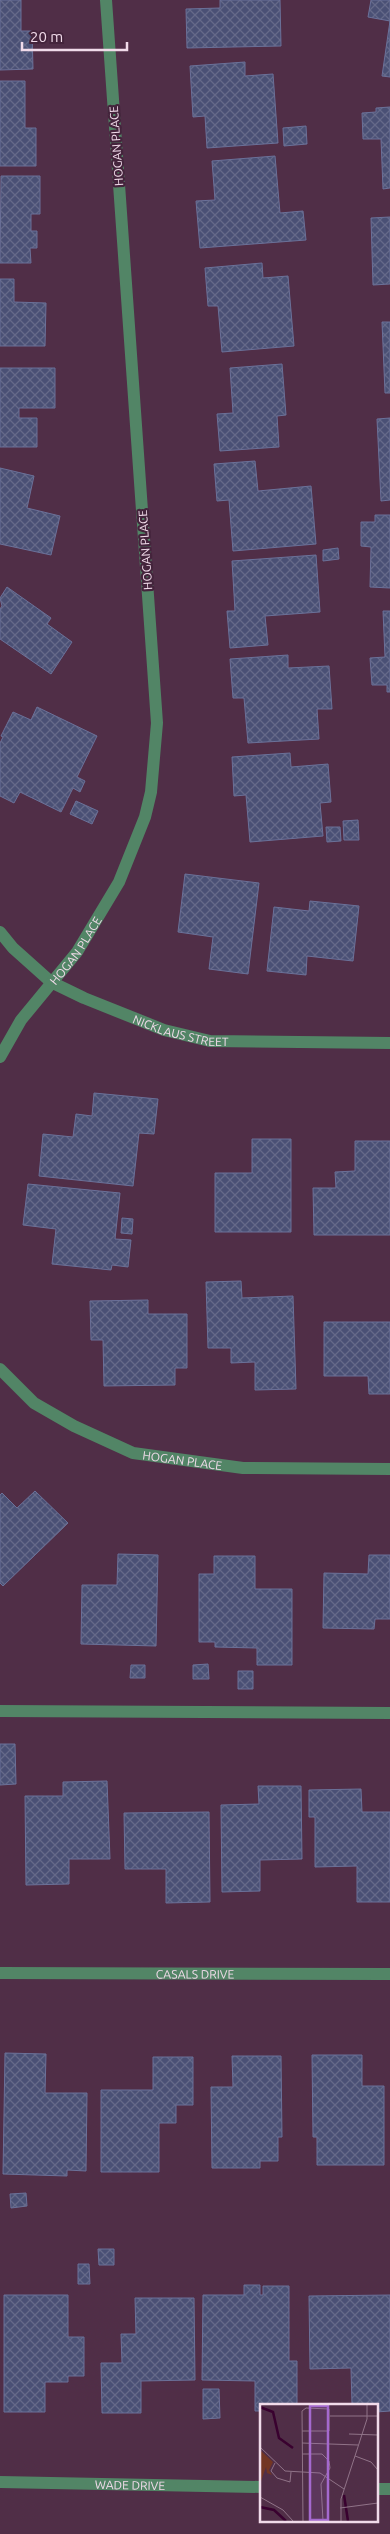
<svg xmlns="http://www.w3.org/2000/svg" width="390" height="2534" font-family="Ubuntu,sans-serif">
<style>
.building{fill:url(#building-cross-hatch);stroke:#6b7199}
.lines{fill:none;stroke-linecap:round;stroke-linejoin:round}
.minor{stroke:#528566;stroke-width:12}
.labels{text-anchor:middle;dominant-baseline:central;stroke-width:4.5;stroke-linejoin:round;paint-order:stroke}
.street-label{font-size:12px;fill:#f1dbea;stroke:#44243c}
.inset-river{fill:none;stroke:#39012f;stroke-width:2.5}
.inset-road{fill:none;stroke:#907388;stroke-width:1}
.view{fill:#a469ce;fill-opacity:0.15;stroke:#a469ce;stroke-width:2.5}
.inset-edge{fill:none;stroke:#f1dbea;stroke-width:2.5}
</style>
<defs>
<pattern id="building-cross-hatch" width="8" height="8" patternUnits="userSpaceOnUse" patternTransform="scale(1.25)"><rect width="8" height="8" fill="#4a5075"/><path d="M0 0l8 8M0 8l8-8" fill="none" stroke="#656989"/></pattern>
</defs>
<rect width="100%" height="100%" fill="#502e47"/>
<path class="building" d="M0,0H21V31H32L33,69L0,70Z
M220,0H280L281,46L187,48L186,9L220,8Z
M371,0H390V77L382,76L390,21L368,17Z
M245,62V76L273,74L278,143L207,148L205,116L193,117L190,66Z
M0,81H25V128H36V166H0Z
M390,107V188L383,189L381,139H363L362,113L376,112V108Z
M306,126L307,144L284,146L283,128Z
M275,156L280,213L303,211L306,240L200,248L196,201L215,200L212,161Z
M1,176H40V214H31V231H37V248H30L31,263H0Z
M390,217V284L373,285L371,218Z
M262,263L263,278L288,276L294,346L222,352L218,306H208L205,268Z
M0,279H14V302L46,303L45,346H0Z
M382,322H390V393H385Z
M282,364L286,415L277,416L279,447L220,451L217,414L233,413L230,368Z
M0,368H55V408H19V418H37V447H0Z
M390,418V500L381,501L377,419Z
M255,461L258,491L311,486L316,544L233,551L229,500L217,501L214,464Z
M0,468L34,476L27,508L60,516L51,555L0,544Z
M375,515H390V588L370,587L371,547L361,546V522H375Z
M338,548L339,559L323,561V550Z
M316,555L320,612L265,616L268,645L230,648L227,611H235L232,561Z
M7,587L51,618L47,624L72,642L51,674L0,639V609L2,606L0,598Z
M383,611H390V692H387V685H372L370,658L385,657Z
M288,655V668L329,666L332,709H317L319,739L248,743L244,698H233L230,659Z
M37,707L97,736L77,777L85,781L80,792L73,788L61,812L20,792L14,803L0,796V743L3,737L1,736L13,712L31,720Z
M290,753L291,767L328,764L331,802L320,803L323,836L250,842L246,795L234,796L232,757Z
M76,801L98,811L92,824L70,814Z
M358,820L359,840H344L343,821Z
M326,827H340L341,841L327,842Z
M185,874L259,883L248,974L209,969L213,937L178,932Z
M310,901L359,906L353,961L307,956L306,975L267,971L274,907L309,911Z
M94,1093L158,1099L154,1134L139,1133L133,1186L39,1176L43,1134L73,1137L76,1114L92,1116Z
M252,1139H291V1232H215V1173H252Z
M355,1141H390V1235H314L313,1188H336L335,1172L355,1171Z
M28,1184L120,1193L115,1239L131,1240L128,1267L112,1265L111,1270L52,1264L56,1229L23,1225Z
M122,1218L133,1219L132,1234L121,1233Z
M241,1281L242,1298L293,1296L296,1389L255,1390V1362L231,1363V1348H208L206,1282Z
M148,1300V1314H187V1368H175V1385L104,1386L103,1340H91L90,1301Z
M324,1322H390V1394H369L368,1376H324Z
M35,1491L68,1523L3,1586L0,1583V1495L2,1493L17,1508Z
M118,1554L158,1555L156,1646L81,1644L82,1585H117Z
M369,1555H390V1619H375L374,1629L323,1628L324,1573L368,1574Z
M214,1556H255V1589H292V1665H257V1648L215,1647V1642H199V1574H214Z
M208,1664L209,1679H193V1665Z
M131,1665H145V1678H130Z
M238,1671H253V1689H238Z
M0,1744H15L16,1784L0,1785Z
M107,1781L110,1859H69V1884L26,1885L25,1796H63V1782Z
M258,1786H301L302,1859L260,1860V1891L222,1892L221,1805L259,1804Z
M361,1789L362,1812H390V1902H357V1866L315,1867V1817H309V1790Z
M209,1812L210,1902L166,1903V1869H125L124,1813Z
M5,2053L46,2054L45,2093H87L86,2171L67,2170V2176L3,2174Z
M312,2055H362V2086H384V2165H317V2137H313Z
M232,2056H281L282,2137H278V2161H260V2168H212L211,2087H233Z
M153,2057H193V2105H176V2123H159V2172H101V2090H153Z
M26,2193L27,2206L11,2208L10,2194Z
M98,2249H114V2265H99Z
M78,2264H89L90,2284H78Z
M244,2285H260V2295H263V2286H289V2361H297V2405H261V2411H255V2381L202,2380L203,2295H244Z
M4,2295H68V2337H84V2376H68V2382H45V2412H4Z
M390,2295V2411L376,2412V2405H352L351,2368L310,2369L309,2296Z
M135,2298H194L195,2380L141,2381V2413H102L101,2363H122L121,2334H136Z
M203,2389H219L220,2418L203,2419Z"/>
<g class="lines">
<g class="minor">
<path id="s1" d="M0,932L13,948L51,982L84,998L164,1030L210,1041L390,1043"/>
<path id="s2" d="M0,1057L21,1020L77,952L119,882L145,817L151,792L157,723L106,0"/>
<path id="s3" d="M0,1369L34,1403L74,1426L133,1453L243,1468L390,1469"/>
<path d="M0,1711L390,1713"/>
<path id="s4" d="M0,1973L390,1974"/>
<path id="s5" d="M0,2482L261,2487"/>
<path d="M376,2489H390"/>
</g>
</g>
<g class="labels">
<g class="street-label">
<text transform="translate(116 146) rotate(-94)">HOGAN PLACE</text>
<text transform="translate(145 550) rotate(-94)">HOGAN PLACE</text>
<text stroke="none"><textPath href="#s2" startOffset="131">HOGAN PLACE</textPath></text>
<text stroke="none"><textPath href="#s1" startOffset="211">NICKLAUS STREET</textPath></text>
<text stroke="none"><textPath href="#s3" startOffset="209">HOGAN PLACE</textPath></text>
<text stroke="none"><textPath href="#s4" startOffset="195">CASALS DRIVE</textPath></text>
<text stroke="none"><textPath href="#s5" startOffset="130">WADE DRIVE</textPath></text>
</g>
</g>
<g transform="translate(260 2404)">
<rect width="118" height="118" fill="#502e47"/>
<path d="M0,46L13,58L9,66L12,71L7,69L6,63L0,80Z" fill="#733624"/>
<path class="inset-river" d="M0,3L13,8L19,34L33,44M84,91L88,117M0,103L14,106L26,117"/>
<path class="inset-road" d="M70,12H118M42,27H69V5L46,4L42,7L43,117M89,30L118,31M42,39L98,41M0,43L25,67L60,69L84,85M42,50H62L69,57L70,64L61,80L63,117M95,52L111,58L118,66M15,59L11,67L17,74L30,78L31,68M0,93L23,106L33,117M80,104L118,99M81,117V95L107,15V0"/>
<path class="view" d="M50,2H68V116H50Z"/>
<rect width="118" height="118" class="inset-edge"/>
</g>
<path d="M22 42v8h105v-8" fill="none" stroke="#f1dbea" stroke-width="2.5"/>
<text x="30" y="42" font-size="15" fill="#f1dbea" stroke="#44243c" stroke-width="4" paint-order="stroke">20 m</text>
</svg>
